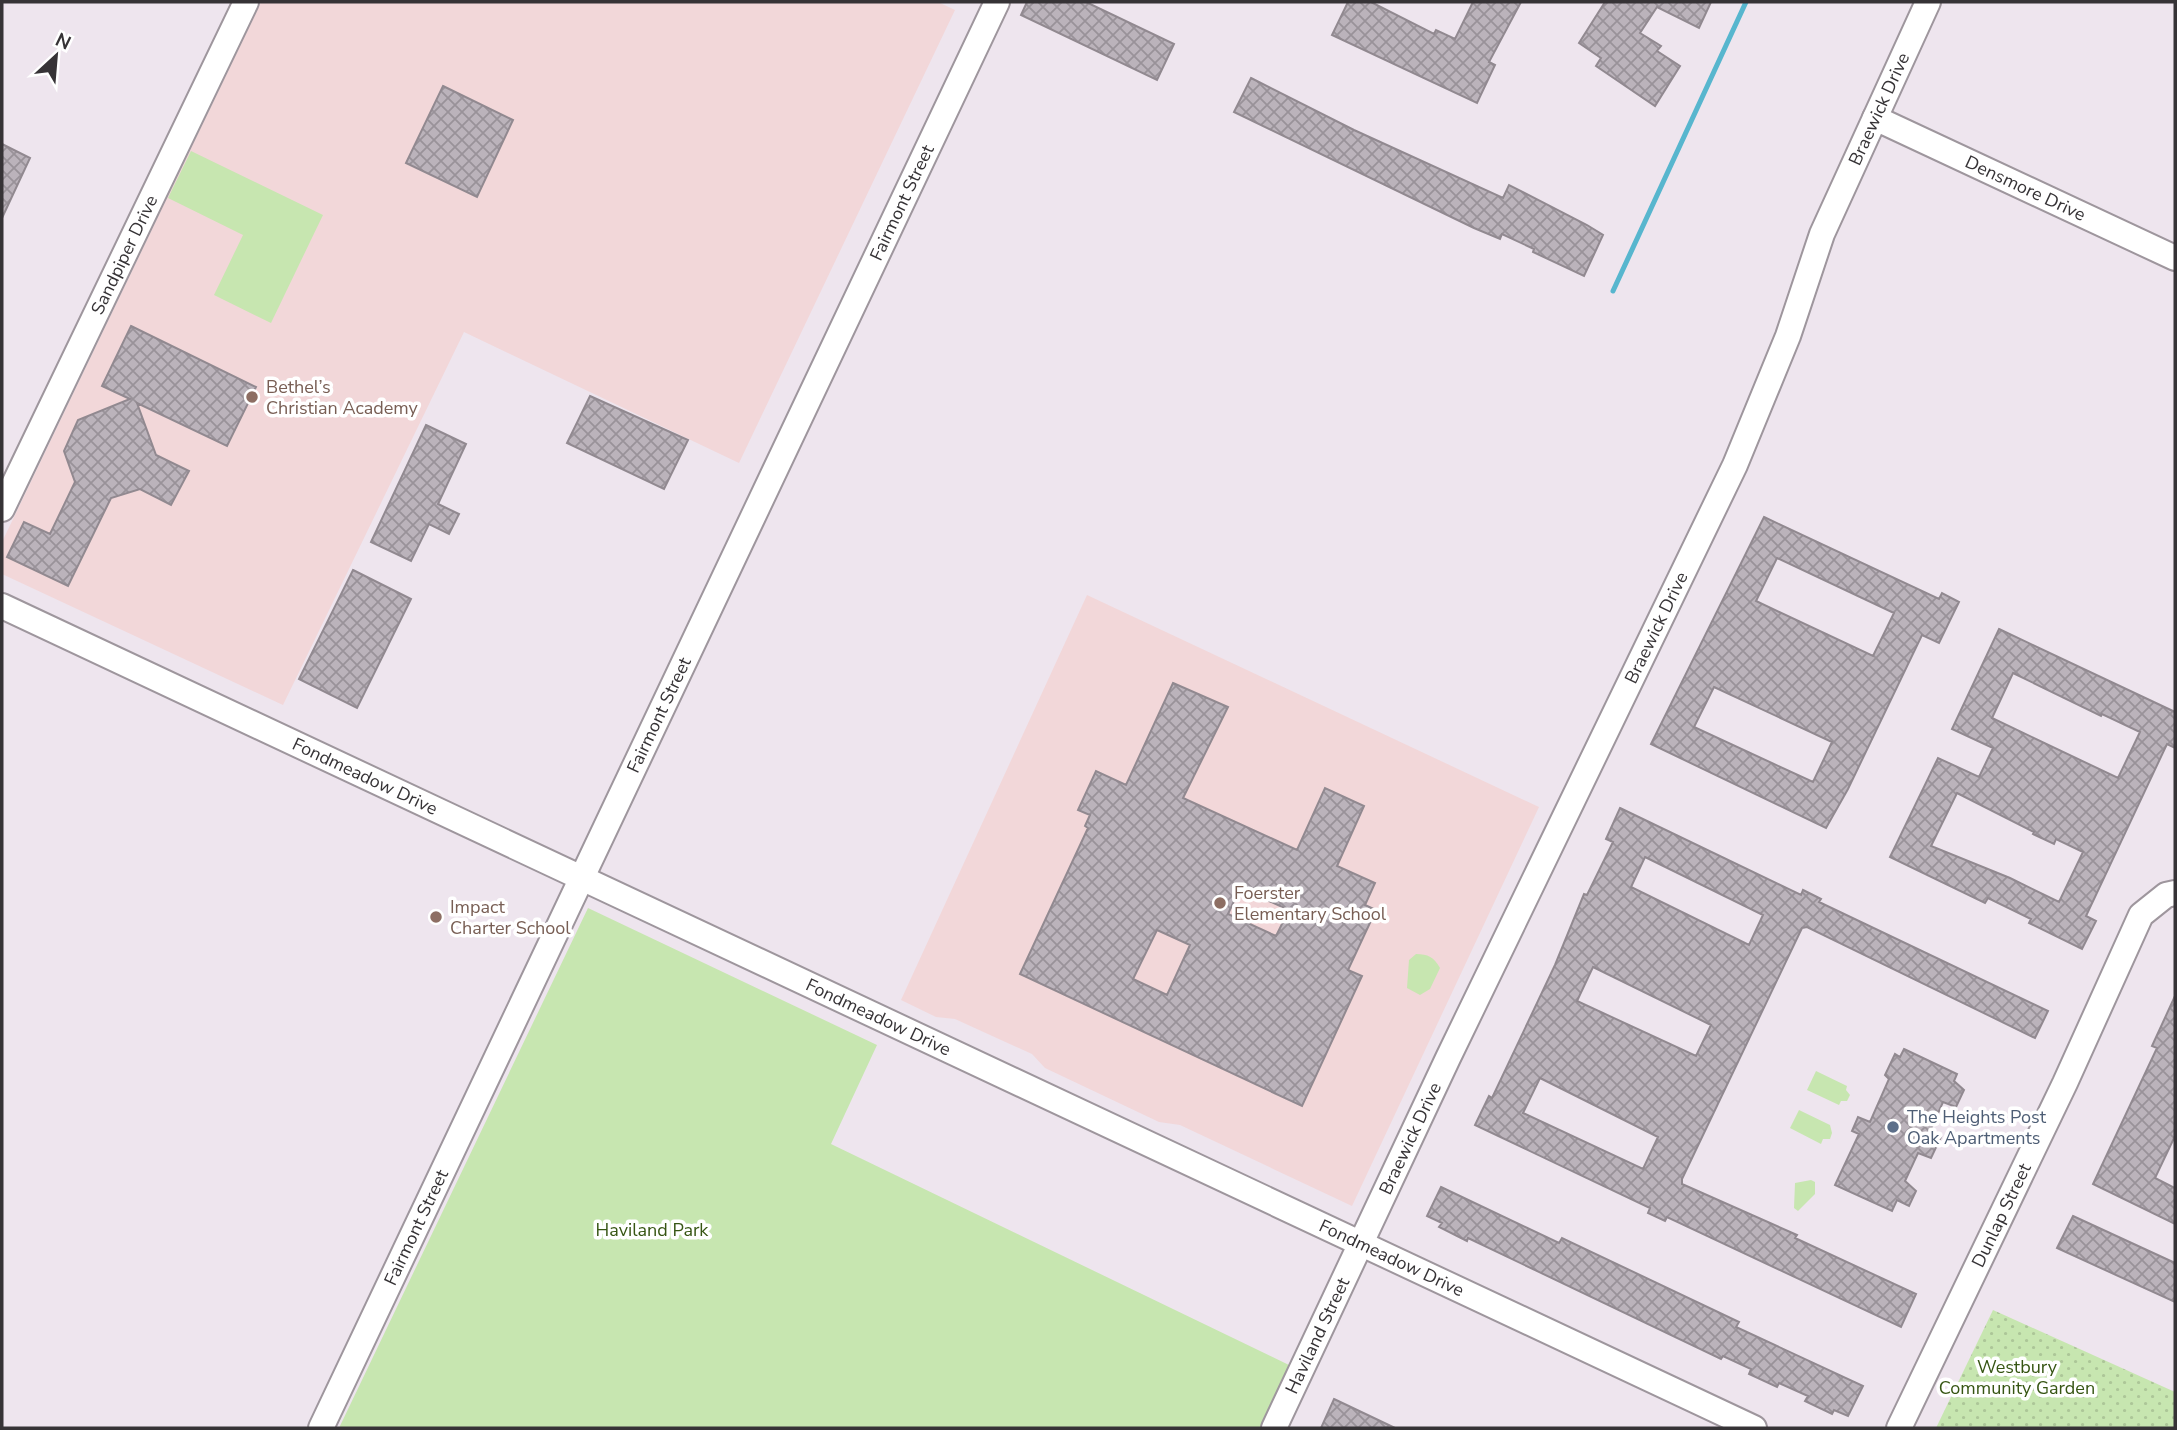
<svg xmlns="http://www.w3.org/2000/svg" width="2177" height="1430" font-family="'Nunito Sans',sans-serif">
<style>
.education{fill:#f2d7d9}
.green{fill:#c7e6b0}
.garden{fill:url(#garden-dots)}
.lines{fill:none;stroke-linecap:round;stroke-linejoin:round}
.stream{stroke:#57b6ce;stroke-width:5}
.building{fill:url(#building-cross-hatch);stroke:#918990;stroke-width:2;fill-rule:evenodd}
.minor-casing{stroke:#9e969d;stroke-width:28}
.minor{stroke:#fff;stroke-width:24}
.education-dot{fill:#8d6e63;stroke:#fff;stroke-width:2.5}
.service-dot{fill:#5c6f8a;stroke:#fff;stroke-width:2.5}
.labels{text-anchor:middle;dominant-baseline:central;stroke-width:7;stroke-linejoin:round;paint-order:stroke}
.street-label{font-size:18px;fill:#363336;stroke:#fff}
.education-label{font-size:18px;fill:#785e54;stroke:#fff;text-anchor:start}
.service-label{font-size:18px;fill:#4e5e75;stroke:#fff;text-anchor:start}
.park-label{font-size:18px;fill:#365513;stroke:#fff}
</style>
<defs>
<pattern id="garden-dots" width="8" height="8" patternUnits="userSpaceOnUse" patternTransform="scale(1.75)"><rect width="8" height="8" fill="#c7e6b0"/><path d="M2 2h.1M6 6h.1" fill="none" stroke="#acc698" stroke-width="1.8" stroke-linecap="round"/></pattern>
<pattern id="building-cross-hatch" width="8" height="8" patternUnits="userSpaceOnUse" patternTransform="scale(1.75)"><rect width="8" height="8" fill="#bbb3bb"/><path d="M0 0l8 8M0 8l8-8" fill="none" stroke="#999299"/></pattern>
</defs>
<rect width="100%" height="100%" fill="#eee5ee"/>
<path class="education" d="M261,2H938L955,10L739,463L464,332L283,705L2,574V542Z
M1087,595L1539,807L1352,1206L1180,1125L1159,1122L1045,1068L1032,1054L955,1019L936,1017L901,1000Z"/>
<path class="green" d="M191,151L323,215L271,323L214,295L243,235L168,198Z
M588,908L877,1045L831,1144L1289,1365L1260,1428H339Z
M1416,954C1428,954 1434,957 1440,968L1430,989L1420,995L1407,988L1409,960Z
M1816,1071L1847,1086L1846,1090L1850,1095L1847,1101H1841L1839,1105L1807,1090Z
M1799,1110L1830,1125L1832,1133L1830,1139H1823L1821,1144L1790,1128Z
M1811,1180L1815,1182V1194L1798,1211L1794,1208L1795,1183Z"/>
<path class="garden" d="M1993,1310L2175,1392V1428H1936Z"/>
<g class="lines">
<path class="stream" d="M1613,291L1746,2"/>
</g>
<path class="building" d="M1027,2H1086L1174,44L1157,80L1021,15Z
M1348,2H1371L1434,34L1436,30L1455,39L1473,2H1521L1489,62L1495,65L1477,103L1332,35Z
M1605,2H1711L1699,28L1657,7L1640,33L1661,46L1657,51L1680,66L1655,106L1596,66L1601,58L1579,43Z
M1251,78L1354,130L1503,198L1509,185L1587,225L1603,235L1584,276L1533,252L1534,249L1502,234L1500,239L1474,228L1234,112Z
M443,86L513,120L477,197L406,163Z
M2,144L30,158L2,218Z
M131,326L256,387L227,446L137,403L156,455L189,471L171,505L140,489L111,498L68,586L7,557L24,522L50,534L75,482L64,451L78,420L130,399L102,386Z
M590,396L688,440L664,489L567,443Z
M426,425L466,444L438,504L459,514L449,534L429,524L411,561L371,542Z
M1764,517L1939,599L1942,593L1959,602L1939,643L1922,635L1848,789L1826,828L1651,744ZM1777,558L1894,613L1873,656L1756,601ZM1714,687L1832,742L1813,782L1694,727Z
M353,570L411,599L357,708L299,679Z
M1999,629L2175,712V748L2167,744L2086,916L2096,921L2082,949L2029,923L2031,919L1988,898L1985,903L1890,857L1938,758L1979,777L1993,748L1952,729ZM2013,673L2101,716L2102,714L2140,732L2118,778L1992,718ZM1957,793L2034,832L2033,834L2054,844L2056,839L2083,852L2059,902L2010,878L1931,846Z
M1173,683L1228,707L1183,798L1297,850L1325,788L1364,806L1337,866L1375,883L1365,905L1376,910L1348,970L1362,976L1302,1106L1020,974L1088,828L1085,826L1090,815L1078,810L1096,771L1126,785ZM1240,888L1289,910L1276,936L1228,914ZM1157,930L1190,945L1167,995L1133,979Z
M1620,808L1801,895L1803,890L1821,899L1819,902L2048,1011L2035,1038L1807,927L1802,928L1682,1179V1184L1797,1235L1795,1238L1916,1294L1901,1327L1667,1217L1665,1221L1648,1213L1650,1208L1475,1125L1489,1096L1492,1098L1555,965L1584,894L1587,895L1613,842L1606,839ZM1645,857L1763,915L1749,945L1631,887ZM1593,967L1711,1025L1696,1056L1577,1001ZM1540,1078L1658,1137L1643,1169L1523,1113Z
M2175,996V1136L2155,1178L2175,1188V1224L2093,1184L2157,1048L2152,1046Z
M1904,1049L1957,1074L1954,1081L1964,1090L1956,1107L1943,1102L1930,1131L1941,1137L1931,1158L1918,1153L1905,1181L1916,1191L1909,1206L1897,1200L1892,1211L1835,1185L1859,1134L1852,1131L1858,1117L1870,1122L1889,1079L1885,1075L1895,1054L1900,1057Z
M1441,1187L1559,1243L1562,1238L1739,1322L1736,1327L1863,1386L1848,1416L1834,1410L1832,1414L1805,1401L1808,1396L1779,1383L1777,1387L1749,1374L1751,1369L1723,1356L1721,1359L1468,1238L1467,1241L1439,1227L1442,1223L1427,1216Z
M2073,1216L2175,1263V1302L2057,1248Z
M1334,1399L1395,1428H1321Z"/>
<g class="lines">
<g class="minor-casing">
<g id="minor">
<path id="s1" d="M1875,118L2175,258"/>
<path id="s2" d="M2,509L246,2"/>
<path id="s3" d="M2,606L1754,1428"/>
<path id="s4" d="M321,1428L997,2"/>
<path id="s5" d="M1274,1428L1448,1058L1735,465L1788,336L1822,234L1928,2"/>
<path id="s6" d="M1899,1428L2065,1083L2141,915L2166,895L2175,893"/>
</g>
</g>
<use href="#minor" class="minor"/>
</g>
<g class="education-dot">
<circle cx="252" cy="397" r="7"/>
<circle cx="1220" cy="903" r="7"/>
<circle cx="436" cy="917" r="7"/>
</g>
<circle class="service-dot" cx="1893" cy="1127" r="7"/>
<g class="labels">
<g class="street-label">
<text stroke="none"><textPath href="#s5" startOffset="1452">Braewick Drive</textPath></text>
<text stroke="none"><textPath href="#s1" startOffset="166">Densmore Drive</textPath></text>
<text stroke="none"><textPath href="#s4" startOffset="1356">Fairmont Street</textPath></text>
<text stroke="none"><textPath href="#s2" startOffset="282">Sandpiper Drive</textPath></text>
<text stroke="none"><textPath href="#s5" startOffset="887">Braewick Drive</textPath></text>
<text stroke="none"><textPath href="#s4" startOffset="789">Fairmont Street</textPath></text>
<text stroke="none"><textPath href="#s3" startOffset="401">Fondmeadow Drive</textPath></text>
<text stroke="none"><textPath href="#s3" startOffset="968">Fondmeadow Drive</textPath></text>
<text stroke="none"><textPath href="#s5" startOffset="320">Braewick Drive</textPath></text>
<text stroke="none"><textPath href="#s6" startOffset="236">Dunlap Street</textPath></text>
<text stroke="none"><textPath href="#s4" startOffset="222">Fairmont Street</textPath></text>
<text stroke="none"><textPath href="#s3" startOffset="1535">Fondmeadow Drive</textPath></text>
<text stroke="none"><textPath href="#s5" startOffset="102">Haviland Street</textPath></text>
</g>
<g class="education-label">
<text x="266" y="387">Bethel’s<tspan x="266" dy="21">Christian Academy</tspan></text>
<text x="1234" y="893">Foerster<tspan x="1234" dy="21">Elementary School</tspan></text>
<text x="450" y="907">Impact<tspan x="450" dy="21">Charter School</tspan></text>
</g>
<g class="service-label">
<text x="1907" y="1117">The Heights Post<tspan x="1907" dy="21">Oak Apartments</tspan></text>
</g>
<g class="park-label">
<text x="652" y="1230">Haviland Park</text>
<text x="2017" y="1367">Westbury<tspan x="2017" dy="21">Community Garden</tspan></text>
</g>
</g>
<rect width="2177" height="1430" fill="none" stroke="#363336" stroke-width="7"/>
<g transform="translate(56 56) rotate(26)" stroke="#ffffff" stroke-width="5" paint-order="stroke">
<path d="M0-5L12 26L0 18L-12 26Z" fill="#363336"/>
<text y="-10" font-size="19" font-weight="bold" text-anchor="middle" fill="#363336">N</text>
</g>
</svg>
